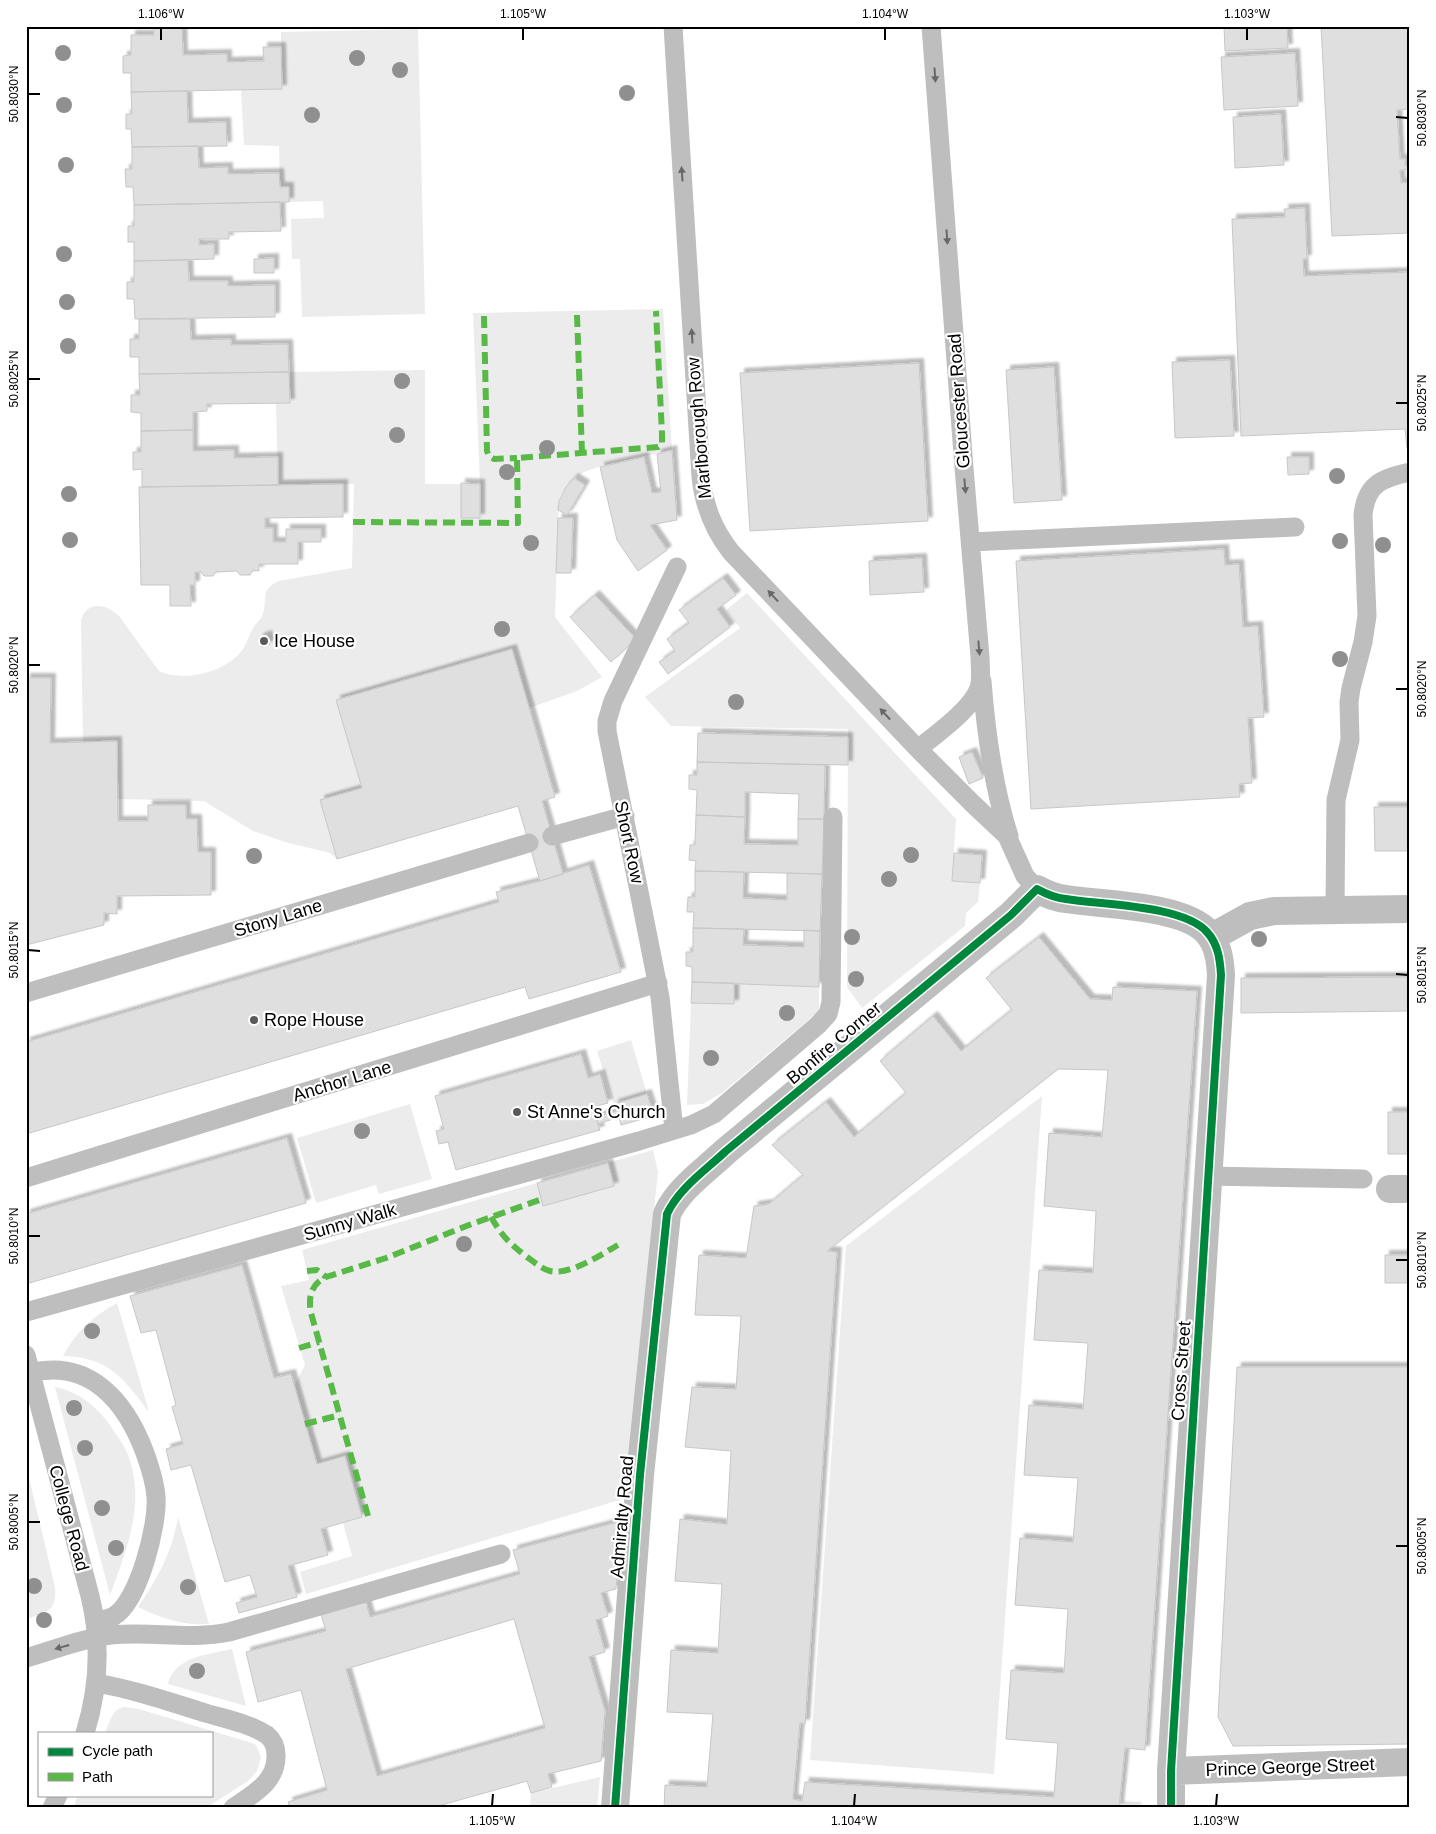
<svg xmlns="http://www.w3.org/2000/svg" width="1436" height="1834" font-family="Arial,sans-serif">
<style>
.green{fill:#ececec}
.building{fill:#dfdfdf;stroke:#c7c7c7;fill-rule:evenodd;filter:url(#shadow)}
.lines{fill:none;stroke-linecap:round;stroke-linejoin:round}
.service{stroke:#bebebe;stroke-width:19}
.minor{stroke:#bebebe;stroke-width:28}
.quiet{stroke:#58b947;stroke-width:6;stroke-dasharray:12 6;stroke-linecap:butt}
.cycleway-casing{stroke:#fff;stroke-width:11}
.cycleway{stroke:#00873e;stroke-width:8}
.tree{fill:#8f8f8f}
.oneway{fill:#686868}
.ticks{fill:none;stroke:#000;stroke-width:2}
.poi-dot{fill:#595959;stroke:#fff;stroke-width:2}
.labels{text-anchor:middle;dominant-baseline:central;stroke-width:4.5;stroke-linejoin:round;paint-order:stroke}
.street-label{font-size:18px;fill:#000;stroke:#fff}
.poi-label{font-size:18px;fill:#000;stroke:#fff;text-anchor:start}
.neatline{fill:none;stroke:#000;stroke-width:2}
.ticks-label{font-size:12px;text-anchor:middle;fill:#000}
</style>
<defs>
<filter id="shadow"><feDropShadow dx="4.5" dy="-4.5" stdDeviation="1" flood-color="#0004"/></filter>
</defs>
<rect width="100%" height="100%" fill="#fff"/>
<path class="green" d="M418,29L425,314L302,317L300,259H292L291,219L324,218L323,201L289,202L280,187L279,146L244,145L241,90L282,89L281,32Z
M663,309L672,450C650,456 594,464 577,476C569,482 562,491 559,501L555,617L602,677L577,691L529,708L512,649L336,700L362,788L320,800L337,859L330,853L285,842L253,831L204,801L118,799L117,741L83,742L81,620C87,600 107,604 119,616L159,671C184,683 227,672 243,649C247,643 249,635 253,628C255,624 260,621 262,616C269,601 258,590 279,581L352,568L354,484L278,485L276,403L289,372L425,370V484H480L473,313Z
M747,593L956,819L952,881L980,883L978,902L966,913L965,926L862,1008L847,987L848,729L671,726L645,697L740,628L726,610Z
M734,983L819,987V1011L722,1093L703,1104L687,1105L691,1003L733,1004Z
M631,1040L647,1094L614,1104L597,1051Z
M1042,1096L994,1774L810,1760L846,1246Z
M410,1104L432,1179L379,1194L376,1185L316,1203L297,1138Z
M653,1150L658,1172L623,1499L306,1594L300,1572L352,1556L343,1523L362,1517L345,1457L317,1464L294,1386L305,1365L281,1286L309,1280L302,1250Z
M117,1303L149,1412C123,1378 109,1357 63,1356C76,1332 93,1316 117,1303Z
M55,1387C78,1391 97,1407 110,1425C116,1435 124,1444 128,1455C146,1503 127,1549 110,1595Z
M26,1465L55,1587C57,1611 47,1613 26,1619Z
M178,1517L209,1624C184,1626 160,1618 138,1607C157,1579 173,1551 178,1517Z
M232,1649L246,1706L168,1684C175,1656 208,1655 232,1649Z
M124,1707L139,1709L252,1743L256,1745L261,1757L257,1771L248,1781L206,1808H73L78,1795H211V1733H105C110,1722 112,1709 124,1707Z
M600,1777L597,1808H523L530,1806L531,1793Z"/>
<path class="building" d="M154,26H182L183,55L227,54V62L264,61L263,47H281L282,89L131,92V73H123V56L131,55V35H154Z
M1224,26H1287L1288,48L1225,51Z
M1321,26H1410V109L1397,110L1400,159H1405V166L1410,165V169L1400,170L1401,183L1410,182V233L1332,236Z
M1295,53L1298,106L1224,110L1221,57Z
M187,91L188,123L226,122L227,146L132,147L131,129H126V114H132L131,92Z
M1281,114L1284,165L1235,168L1233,117Z
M198,146L199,168L228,167V174L279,173L280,187H289V202L134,205L133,187H126L125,169H132V147Z
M280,202L281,231L229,232V239H199V245L214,244V259L134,261V242H128V226H134V205Z
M1305,208L1307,259H1303L1304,276L1410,272V448H1407L1405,429L1241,436L1232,219L1285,217L1284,209Z
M274,258V273H254V259Z
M188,260L189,281H228V286L275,285V317L135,319L134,299H127V282H134V261Z
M139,319H190L191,340L231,339V345L288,344L289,372L139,374V357H130V339H139Z
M1230,360L1234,436L1175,438L1172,362Z
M919,363L928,521L750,531L740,373Z
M1054,367L1062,500L1014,503L1006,370Z
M289,372L290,403L207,404V411L193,412V430L141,431V413L131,412V395H140L139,374Z
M193,430V451L234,450V458L278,457V485L142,487V469L133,470V452H141V431Z
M672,450L677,520L650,525L667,550L638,571L617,540L600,467L644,457L652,493L661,492L657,454Z
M1287,457H1309V474L1288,475Z
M574,478L585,485L567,515L558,510L559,501L566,487Z
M461,483L480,484V518H461Z
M343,484V517L265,518V528H273V542H286V529H321V542H298V564H259V571L253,570L250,575H240L237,571L216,572L213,576H204L201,572H195V585H190L191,606H170V585H141L139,487Z
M558,518H573L571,573H556Z
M1224,549L1225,565L1239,564L1243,627L1258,626L1264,717L1248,718L1252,783L1239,784L1240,797L1031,809L1016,561Z
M922,558L924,592L870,595L869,561Z
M723,578L736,595L717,609L730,627L668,674L659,662L675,651L667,639L689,623L679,610Z
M595,595L636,639L611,662L570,617Z
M267,635L270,644L262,647L259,638Z
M512,649L555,797L542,801L563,874L540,881L518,806L337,859L320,800L362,788L336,700Z
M26,678H51L50,743L117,741L118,821H148V805H186V819H197L198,852H211V895L117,896V914L104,913V925L26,945Z
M698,733L848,737V765L697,762Z
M972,752L983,778L969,784L959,757Z
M697,762L825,765L824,819H798L799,794L745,792V817L696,815L697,790L689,789V775H697Z
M1374,807H1410V851H1375Z
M696,815L745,817L744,844L798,845V819H824L822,874L695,871L696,861L689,860L690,845H695Z
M954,853L982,855L980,883L952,881Z
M589,865L621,972L529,999L525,987L26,1134V1042L499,902L496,892L540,881Z
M695,871L744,872L743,898L787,900V873L822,874L820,931L693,928L694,912H687L688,897H695Z
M693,928L744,929L743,945L804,947V930L820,931L819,987L692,982V967L686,966V952H693Z
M1039,937L1090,999L1112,1000L1113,987L1197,991L1145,1750L1125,1748L1119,1807L1137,1808H664L665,1785L707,1787L713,1714L667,1712L671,1650L718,1653L722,1584L675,1581L680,1519L727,1524L731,1451L685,1447L692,1387L736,1389L741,1316L695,1315L699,1255L746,1258L754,1206L769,1204L803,1175L772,1145L826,1102L854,1137L906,1093L880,1061L933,1016L961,1051L1012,1010L986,978ZM1058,1069L1108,1070L1102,1137L1049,1133L1044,1206L1096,1211L1093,1273L1039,1270L1034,1340L1088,1343L1083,1409L1029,1405L1024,1475L1078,1478L1073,1542L1020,1538L1015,1605L1068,1609L1064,1673L1011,1670L1006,1739L1058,1743L1054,1797L805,1782L802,1801L793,1799L800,1723L805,1724L837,1252L827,1251Z
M1410,977V1011L1241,1013V978Z
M692,982L734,983V1004L691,1003Z
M581,1054L588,1078L600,1074L608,1103L593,1107L600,1130L456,1170L448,1142L439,1144L436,1131L444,1129L435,1096Z
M647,1094L654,1116L621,1125L619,1117L598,1124L596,1117L616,1111L614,1104Z
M1388,1112H1410V1154H1388Z
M287,1138L306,1203L26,1284V1214Z
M608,1163L614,1186L543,1206L537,1183Z
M1385,1255H1410V1283H1385Z
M242,1265L274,1378L291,1374L317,1464L345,1456L362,1517L321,1529L328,1555L288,1566L297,1597L239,1613L236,1603L257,1597L250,1575L225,1582L191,1465L171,1470L166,1449L183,1444L172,1407L176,1405L156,1330L141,1333L130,1296Z
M1237,1367H1410V1744L1233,1746L1218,1717Z
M621,1521L616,1589L601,1593L608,1616L596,1620L605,1652L589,1657L605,1711L601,1761L548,1774L552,1787L531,1793L527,1781L431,1808H290L288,1802L327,1790L301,1690L258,1702L246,1652L326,1631L321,1614L366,1602L370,1617L520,1574L513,1550ZM514,1619L545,1728L377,1776L346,1669Z"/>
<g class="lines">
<path class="service" d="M673,26L701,477C704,506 713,529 731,552L918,749L973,804L1007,836L1025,876L1037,889
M971,542L1295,527
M982,681C986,733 993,786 1009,836
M918,749C935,735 972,709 979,688C982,679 980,667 980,657L964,468L931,26
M552,836L625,816
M1335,909L1336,800L1350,740L1349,702L1351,688L1363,642L1367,616L1363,515C1366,484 1382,478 1410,472
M26,993L529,843
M674,1130L660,997L607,731V721L613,701L677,567
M1208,1176L1363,1179
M26,1178L658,983
M26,1312L639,1141L691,1125L714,1114L818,1025L828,1014L831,1002L833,817
M26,1355L90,1596C101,1641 99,1688 85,1733
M30,1373C90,1358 126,1402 145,1453C150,1467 155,1482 156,1497C158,1525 139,1601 114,1616C108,1619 101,1620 96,1622
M26,1658C54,1650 83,1638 111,1635C151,1631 190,1640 229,1632L501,1554
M96,1683C131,1689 164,1700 199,1711C220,1718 247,1722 267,1735C273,1740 276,1747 276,1755C277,1782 253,1794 233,1808
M52,1808L58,1795"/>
<path class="minor" d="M1212,937L1250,916L1274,911L1410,909
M1390,1189H1410
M1171,1771L1410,1762
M615,1808L640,1475L667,1214C679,1188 706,1170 726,1151L1011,915L1037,889C1046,894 1056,898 1066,899C1102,905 1183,905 1207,932C1218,944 1220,959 1221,975L1171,1771V1808"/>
<path class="quiet" d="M577,315L582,453
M484,316L487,451L489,456L494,459L517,458
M353,522L518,523L517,458L658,447L662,444V434L656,311
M491,1217C502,1236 510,1244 527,1257C534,1262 542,1269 550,1271C569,1276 602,1254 618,1245
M307,1271L317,1270L326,1277
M299,1348L319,1342
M305,1424L340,1415
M368,1516L311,1313C308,1297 311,1284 326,1277L386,1258L469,1225L542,1199"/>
<g class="cycleway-casing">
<path id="cycleway" d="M615,1808L640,1475L667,1214C679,1188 706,1170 726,1151L1011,915L1037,889C1046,894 1056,898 1066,899C1102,905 1183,905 1207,932C1218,944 1220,959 1221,975L1171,1771V1808"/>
</g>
<use href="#cycleway" class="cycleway"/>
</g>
<g class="tree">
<circle cx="63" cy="53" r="8"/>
<circle cx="357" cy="58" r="8"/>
<circle cx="400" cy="70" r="8"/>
<circle cx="627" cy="93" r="8"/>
<circle cx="64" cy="105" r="8"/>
<circle cx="312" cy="115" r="8"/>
<circle cx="66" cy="165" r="8"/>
<circle cx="64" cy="254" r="8"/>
<circle cx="67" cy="302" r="8"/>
<circle cx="68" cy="346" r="8"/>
<circle cx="402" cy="381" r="8"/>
<circle cx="397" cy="435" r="8"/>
<circle cx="547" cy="448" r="8"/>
<circle cx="507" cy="472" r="8"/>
<circle cx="1337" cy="476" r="8"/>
<circle cx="69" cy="494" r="8"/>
<circle cx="70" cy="540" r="8"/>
<circle cx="1340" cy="541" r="8"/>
<circle cx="531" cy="543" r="8"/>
<circle cx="1383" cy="545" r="8"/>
<circle cx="502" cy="629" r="8"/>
<circle cx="1340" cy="659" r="8"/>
<circle cx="736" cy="702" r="8"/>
<circle cx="911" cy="855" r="8"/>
<circle cx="254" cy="856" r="8"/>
<circle cx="889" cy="879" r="8"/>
<circle cx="852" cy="937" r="8"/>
<circle cx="1259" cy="939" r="8"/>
<circle cx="856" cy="979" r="8"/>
<circle cx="787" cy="1013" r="8"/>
<circle cx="711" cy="1058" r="8"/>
<circle cx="362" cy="1131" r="8"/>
<circle cx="464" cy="1244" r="8"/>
<circle cx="92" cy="1331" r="8"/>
<circle cx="74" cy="1408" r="8"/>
<circle cx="85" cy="1448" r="8"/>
<circle cx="102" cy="1508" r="8"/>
<circle cx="116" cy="1548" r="8"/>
<circle cx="34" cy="1586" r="8"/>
<circle cx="188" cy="1587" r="8"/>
<circle cx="44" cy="1620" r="8"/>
<circle cx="197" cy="1671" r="8"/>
</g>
<defs><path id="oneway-solid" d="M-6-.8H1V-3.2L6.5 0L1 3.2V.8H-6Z" transform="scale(1.25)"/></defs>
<g class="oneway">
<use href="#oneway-solid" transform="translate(935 75) rotate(86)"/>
<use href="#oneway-solid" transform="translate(682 174) rotate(-94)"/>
<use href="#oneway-solid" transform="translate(947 237) rotate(86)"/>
<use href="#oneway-solid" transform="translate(692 336) rotate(-94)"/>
<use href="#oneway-solid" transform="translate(965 486) rotate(85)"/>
<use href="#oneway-solid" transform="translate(773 596) rotate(-133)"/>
<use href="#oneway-solid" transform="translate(979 648) rotate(85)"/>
<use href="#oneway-solid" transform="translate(885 714) rotate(-133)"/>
<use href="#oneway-solid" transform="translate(62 1647) rotate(164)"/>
</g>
<path class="ticks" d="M161,40V28M523,40V28M885,40V28M1247,40V28M28,94H40M1396,117L1408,118M28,379H40M1396,403H1408M28,665H40M1396,689H1408M28,950L40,951M1396,974L1408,975M28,1236H40M1396,1260H1408M28,1522H40M1396,1546H1408M492,1806L493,1794M854,1806L855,1794M1216,1806L1217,1794"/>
<g class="poi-dot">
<circle cx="264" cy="641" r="5"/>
<circle cx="254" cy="1020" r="5"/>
<circle cx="517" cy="1112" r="5"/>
</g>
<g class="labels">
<g class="street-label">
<text transform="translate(959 401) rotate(-94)">Gloucester Road</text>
<text transform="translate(699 428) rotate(-95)">Marlborough Row</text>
<text transform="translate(629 842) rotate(78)">Short Row</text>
<text transform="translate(278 918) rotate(-17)">Stony Lane</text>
<text transform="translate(834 1043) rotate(-40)">Bonfire Corner</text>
<text transform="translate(342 1081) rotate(-17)">Anchor Lane</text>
<text transform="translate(350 1222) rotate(-16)">Sunny Walk</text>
<text transform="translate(1181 1371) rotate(-86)">Cross Street</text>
<text transform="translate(622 1517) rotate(-85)">Admiralty Road</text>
<text transform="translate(69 1518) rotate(75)">College Road</text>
<text transform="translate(1290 1767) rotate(-2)">Prince George Street</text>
</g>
<g class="poi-label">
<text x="274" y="641">Ice House</text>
<text x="264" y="1020">Rope House</text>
<text x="527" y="1112">St Anne's Church</text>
</g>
</g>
<rect width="1436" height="1834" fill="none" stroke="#ffffff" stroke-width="55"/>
<rect x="38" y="1732" width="175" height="65" fill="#ffffff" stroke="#999999"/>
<rect x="48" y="1748" width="25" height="8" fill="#00873e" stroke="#999999"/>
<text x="82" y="1756" font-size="15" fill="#000000">Cycle path</text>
<rect x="48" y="1773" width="25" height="8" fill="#58b947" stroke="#999999"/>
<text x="82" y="1782" font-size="15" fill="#000000">Path</text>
<rect x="28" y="28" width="1380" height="1778" class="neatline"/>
<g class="ticks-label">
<text x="161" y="18">1.106°W</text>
<text x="523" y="18">1.105°W</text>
<text x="885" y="18">1.104°W</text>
<text x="1247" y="18">1.103°W</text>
<text transform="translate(14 94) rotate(-90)" y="4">50.8030°N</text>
<text transform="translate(1422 118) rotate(-90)" y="4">50.8030°N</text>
<text transform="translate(14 379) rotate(-90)" y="4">50.8025°N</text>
<text transform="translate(1422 403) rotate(-90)" y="4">50.8025°N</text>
<text transform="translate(14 665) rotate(-90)" y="4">50.8020°N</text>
<text transform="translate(1422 689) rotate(-90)" y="4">50.8020°N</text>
<text transform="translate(14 950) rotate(-90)" y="4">50.8015°N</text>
<text transform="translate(1422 975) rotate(-90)" y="4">50.8015°N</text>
<text transform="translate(14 1236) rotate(-90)" y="4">50.8010°N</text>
<text transform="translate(1422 1260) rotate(-90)" y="4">50.8010°N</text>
<text transform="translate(14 1522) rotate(-90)" y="4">50.8005°N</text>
<text transform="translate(1422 1546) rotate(-90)" y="4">50.8005°N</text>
<text x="492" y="1825">1.105°W</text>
<text x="854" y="1825">1.104°W</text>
<text x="1216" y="1825">1.103°W</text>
</g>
</svg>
